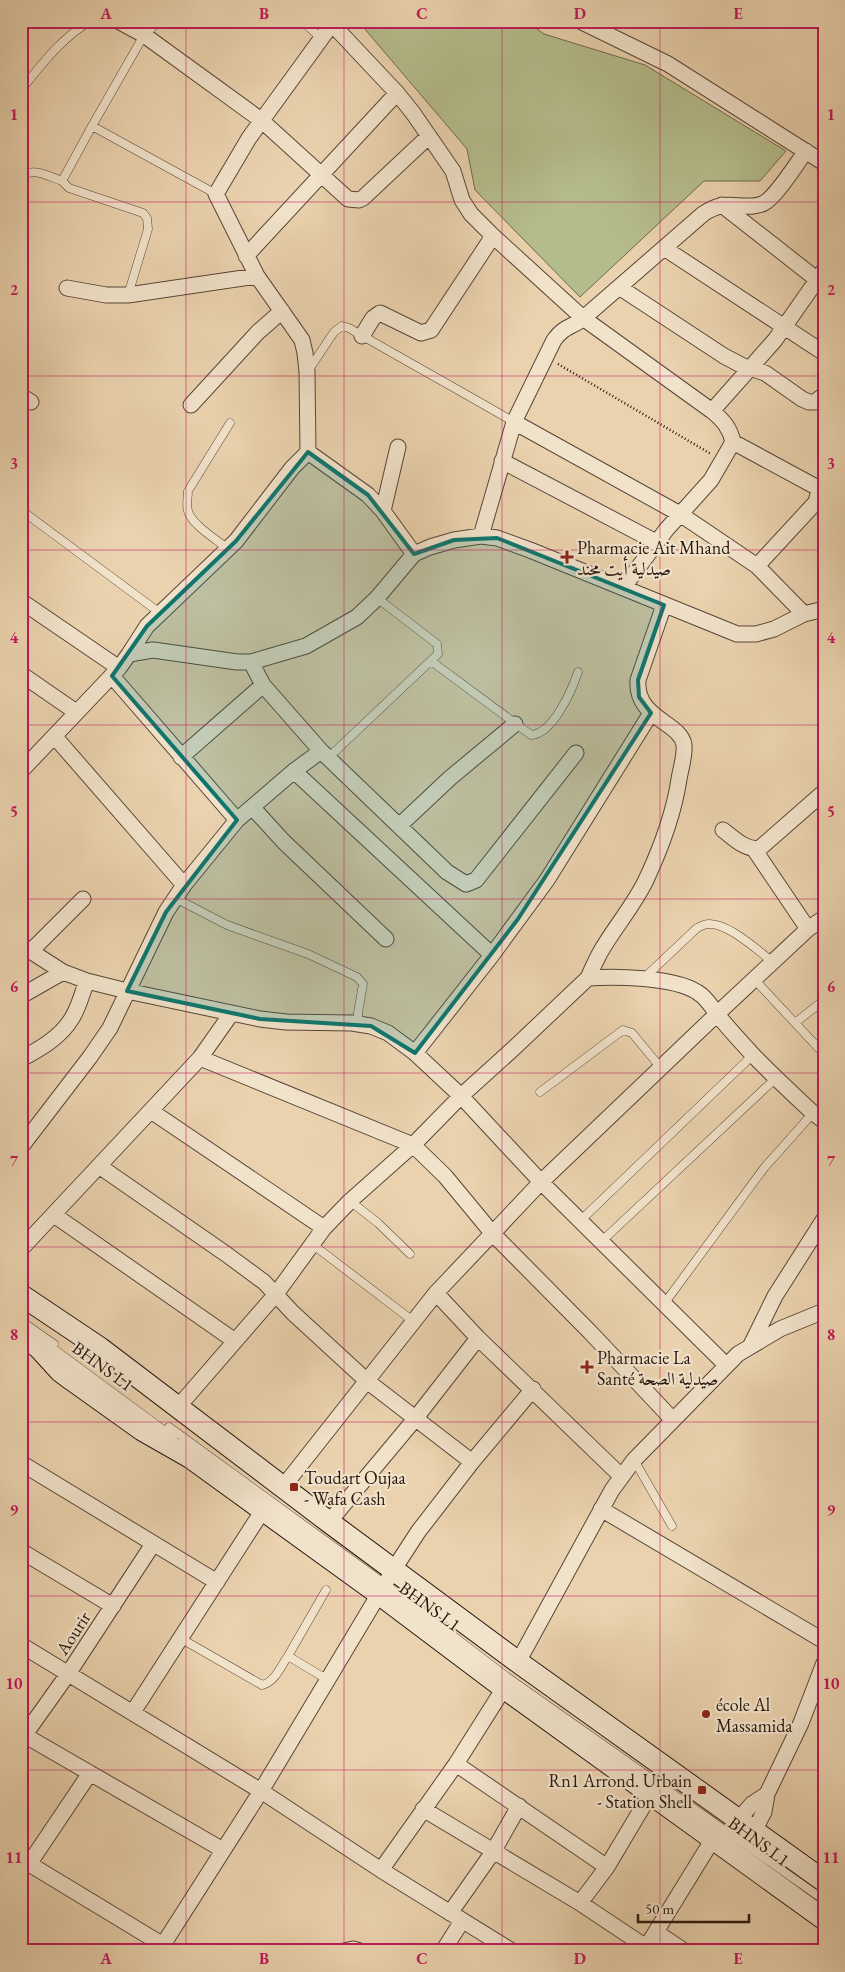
<svg xmlns="http://www.w3.org/2000/svg" width="845" height="1972" font-family="'EB Garamond',Amiri,serif">
<style>
.green{fill:#b5bc8b;stroke:#6e694d}
.lines{fill:none;stroke-linecap:round;stroke-linejoin:round}
.lane-casing{stroke:#584537;stroke-width:9}
.street-casing{stroke:#584537;stroke-width:17}
.secondary-casing{stroke:#28160f;stroke-width:23}
.path{stroke:#28160f;stroke-width:2.5;stroke-dasharray:1 2.5;stroke-linecap:butt}
.lane{stroke:#f1e2ca;stroke-width:8}
.street{stroke:#f1e2ca;stroke-width:15}
.secondary{stroke:#f1e2ca;stroke-width:21}
.marked{fill:#0f766e;fill-opacity:0.2;stroke:#0f766e;stroke-width:4;stroke-linejoin:round}
.grid{fill:none;stroke:#c2185b;stroke-width:1;stroke-opacity:0.55}
.poi-dot{fill:#8f2418;stroke:#f1e2ca;stroke-width:2}
.labels{text-anchor:middle;dominant-baseline:central;stroke-width:4.5;stroke-linejoin:round;paint-order:stroke}
.poi-label{font-size:18px;fill:#28160f;stroke:#f1e2ca;text-anchor:start}
.street-label{font-size:18px;fill:#28160f;stroke:#f1e2ca}
.neatline{fill:none;stroke:#c2185b;stroke-width:2}
.grid-label{font-size:16px;text-anchor:middle;font-weight:bold;fill:#c2185b}
</style>
<rect width="100%" height="100%" fill="#ead2ae"/>
<filter id="stains"><feTurbulence type="fractalNoise" baseFrequency=".004" numOctaves="4"/><feColorMatrix values="0 0 0 0 .2 0 0 0 0 .09 0 0 0 0 .02 0 0 0 .5 -.17"/></filter>
<radialGradient id="worn" r=".72"><stop offset=".6" stop-color="#630" stop-opacity="0"/><stop offset="1" stop-color="#630" stop-opacity=".3"/></radialGradient>
<path class="green" d="M358,21H526L544,34L645,65L786,151L760,181H704L580,297L475,190L467,149Z"/>
<g class="lines">
<g class="lane-casing">
<path id="lane" d="M159,21L144,35L92,126L216,194
M302,21L322,39
M21,90C41,65 63,36 91,21
M92,126L62,181L69,188L143,213L147,218L148,229L128,295
M21,176C34,167 48,176 62,181
M308,371L334,332L342,326L349,328C404,360 459,390 514,422
M21,510L160,613
M228,549C217,540 191,524 188,511C186,504 188,498 188,491L230,423
M431,661L531,735C553,734 572,690 578,672
M328,758L438,654L437,644L377,598
M175,898L227,925L308,954L357,977L363,984L358,1013L359,1024
M644,978L697,928C700,927 704,924 708,924C727,922 757,950 773,962
M754,979L824,1054
M795,1023L824,1000
M540,1092L623,1030L632,1033L661,1068
M350,1201L378,1223L410,1254
M581,1220L753,1055
M602,1241L776,1078
M312,1244L413,1321
M664,1304L764,1168L813,1113
M21,1321L54,1344
M47,1344L173,1437
M169,1427L385,1584L507,1677L824,1900
M634,1460L672,1526
M326,1590L288,1656L328,1680
M180,1638L262,1685C275,1682 281,1666 288,1656"/>
</g>
<g class="street-casing">
<path id="street" d="M118,21L144,35L261,120L348,199L359,200L363,198L429,136
M334,21L249,138L216,194L257,276L302,340L305,353L307,372L308,452L368,495L383,511L414,554
M580,21L668,64L824,163
M332,24L397,93L413,113L453,171L462,200L471,214L493,236L583,318L712,411C723,420 730,428 733,442L711,480L666,530L623,588
M722,205L824,285
M664,248L824,353
M246,256L397,93
M619,287L724,356L743,366L765,373L802,399L809,402H815L824,395
M67,288L106,295H128L257,276
M362,336L373,318L380,313L421,333L431,330L493,236
M21,396L31,402
M191,405L258,332L282,311
M712,411L775,340L824,270
M514,422L680,514L757,566L804,614
M733,442L818,488L819,491L816,502L757,566
M502,461L656,542
M383,511L398,447
M481,536L514,422L554,340C563,328 568,328 580,321L703,214C709,210 714,207 721,206C734,203 751,210 764,203C776,197 797,163 806,151
M21,601L119,668
M129,654L147,626L236,541L292,468L308,452
M251,662L263,685L321,751L447,872L466,884L476,880L576,753
M21,674L76,712
M112,676L237,820
M55,737L184,885
M181,757L263,685
M21,771L119,668L129,654L153,650L237,662H251L306,646L357,617L377,598L414,554L430,547L454,540L481,536L497,538L530,550L737,634H756L774,629L804,614L824,609
M294,771L492,955
M252,807L284,842L386,939
M399,826L450,778L515,724
M723,830C734,838 746,851 760,848L824,792
M754,849L808,929
M21,945L63,972L87,981L127,991L260,1019L286,1022L352,1023L371,1026L388,1033L415,1053L461,1096L541,1182L726,1365
M31,951L83,899
M588,978C592,969 596,960 601,951C615,927 634,905 646,880C661,848 674,813 679,779C681,768 685,755 684,745C681,722 635,719 638,680L664,605
M21,996L63,972
M415,1053L492,955L547,880L651,713
M200,1058L413,1145L445,1176L493,1234L590,1332L673,1420
M21,1059C40,1049 61,1037 72,1018C79,1007 82,993 87,981
M151,1111L324,1228
M21,1147L90,1057L110,1028L166,912L184,885L237,820L294,771L321,751
M99,1166L226,1254L264,1282L293,1313L367,1381L472,1462
M54,1215L235,1341
M21,1249L200,1058L231,1014
M751,1345L775,1296L824,1219
M178,1407L276,1294L324,1228L350,1201L413,1145L461,1096L514,1048L588,978C615,976 674,977 697,992C706,997 711,1006 717,1014C728,1028 741,1042 753,1055C772,1075 793,1094 813,1113L824,1121
M21,1463L217,1582
M621,1476L478,1338L436,1293L541,1182L717,1014L808,929L824,918
M283,1487L436,1293
M601,1509L824,1641
M329,1522L415,1419L478,1338
M21,1551L113,1606
M21,1645L261,1791L381,1870L512,1951
M518,1662L612,1490L634,1460L738,1354L780,1329L824,1311
M133,1712L263,1510
M24,1735L223,1850
M21,1740L68,1674L153,1544
M456,1764L607,1867
M423,1809L580,1903L646,1947
M738,1820L752,1804L767,1794
M754,1831L764,1812L767,1794L801,1723L824,1663
M21,1859L163,1945
M29,1864L90,1773
M381,1870L456,1764L504,1688
M580,1903L607,1867L651,1793
M450,1913L493,1852L519,1806
M656,1932L684,1951
M159,1951L261,1791L394,1569L418,1532L472,1462L533,1389
M344,1951L353,1949L360,1951
M443,1951L462,1921
M644,1951L713,1839"/>
</g>
<g class="secondary-casing">
<path id="secondary" d="M21,1295L100,1348L329,1522L518,1662L824,1881
M21,1334L39,1348L60,1371L72,1380L142,1430L191,1458L379,1594L504,1688L824,1919"/>
</g>
<path class="path" d="M558,364L711,454"/>
<use href="#lane" class="lane"/>
<use href="#street" class="street"/>
<use href="#secondary" class="secondary"/>
</g>
<path class="marked" d="M308,452L368,495L414,554L454,540L497,538L664,605L638,680L639,697L651,713L518,919L415,1053L371,1026L260,1019L127,991L166,912L237,820L112,676L147,626L236,541Z"/>
<path class="grid" d="M186,21V1951M344,21V1951M502,21V1951M660,21V1951M21,202H824M21,376H824M21,550H824M21,725H824M21,899H824M21,1073H824M21,1247H824M21,1422H824M21,1596H824M21,1770H824"/>
<g class="poi-dot">
<path d="M564.5 549.5h5v5h5v5h-5v5h-5v-5h-5v-5h5z"/>
<path d="M584.5 1359.5h5v5h5v5h-5v5h-5v-5h-5v-5h5z"/>
<rect x="289" y="1482" width="10" height="10" rx="2.5"/>
<circle cx="706" cy="1714" r="5"/>
<rect x="697" y="1785" width="10" height="10" rx="2.5"/>
</g>
<g class="labels">
<g class="poi-label">
<text x="577" y="547">Pharmacie Ait Mhand<tspan x="577" dy="21">صيدلية أيت محند</tspan></text>
<text x="597" y="1357">Pharmacie La<tspan x="597" dy="21">Santé صيدلية الصحة</tspan></text>
<text x="304" y="1477">Toudart Oujaa<tspan x="304" dy="21">- Wafa Cash</tspan></text>
<text x="716" y="1704">école Al<tspan x="716" dy="21">Massamida</tspan></text>
<text x="692" y="1780" text-anchor="end">Rn1 Arrond. Urbain<tspan x="692" dy="21">- Station Shell</tspan></text>
</g>
<g class="street-label">
<text transform="translate(103 1366) rotate(36)">BHNS L1</text>
<text transform="translate(430 1606) rotate(36)">BHNS L1</text>
<text transform="translate(73 1633) rotate(-57)">Aourir</text>
<text transform="translate(759 1841) rotate(36)">BHNS L1</text>
</g>
</g>
<rect width="845" height="1972" fill="none" stroke="#ead2ae" stroke-width="55"/>
<path d="M638 1914v8h111v-8" fill="none" stroke="#28160f" stroke-width="2.5"/>
<text x="645" y="1914" font-size="15" fill="#28160f" stroke="#f1e2ca" stroke-width="4" paint-order="stroke">50 m</text>
<rect x="28" y="28" width="790" height="1916" class="neatline"/>
<g class="grid-label">
<text x="106" y="19">A</text>
<text x="264" y="19">B</text>
<text x="422" y="19">C</text>
<text x="580" y="19">D</text>
<text x="738" y="19">E</text>
<text x="14" y="120">1</text>
<text x="831" y="120">1</text>
<text x="14" y="295">2</text>
<text x="831" y="295">2</text>
<text x="14" y="469">3</text>
<text x="831" y="469">3</text>
<text x="14" y="643">4</text>
<text x="831" y="643">4</text>
<text x="14" y="817">5</text>
<text x="831" y="817">5</text>
<text x="14" y="992">6</text>
<text x="831" y="992">6</text>
<text x="14" y="1166">7</text>
<text x="831" y="1166">7</text>
<text x="14" y="1340">8</text>
<text x="831" y="1340">8</text>
<text x="14" y="1515">9</text>
<text x="831" y="1515">9</text>
<text x="14" y="1689">10</text>
<text x="831" y="1689">10</text>
<text x="14" y="1863">11</text>
<text x="831" y="1863">11</text>
<text x="106" y="1964">A</text>
<text x="264" y="1964">B</text>
<text x="422" y="1964">C</text>
<text x="580" y="1964">D</text>
<text x="738" y="1964">E</text>
</g>
<rect width="100%" height="100%" filter="url(#stains)"/>
<rect width="100%" height="100%" fill="url(#worn)"/>
</svg>
